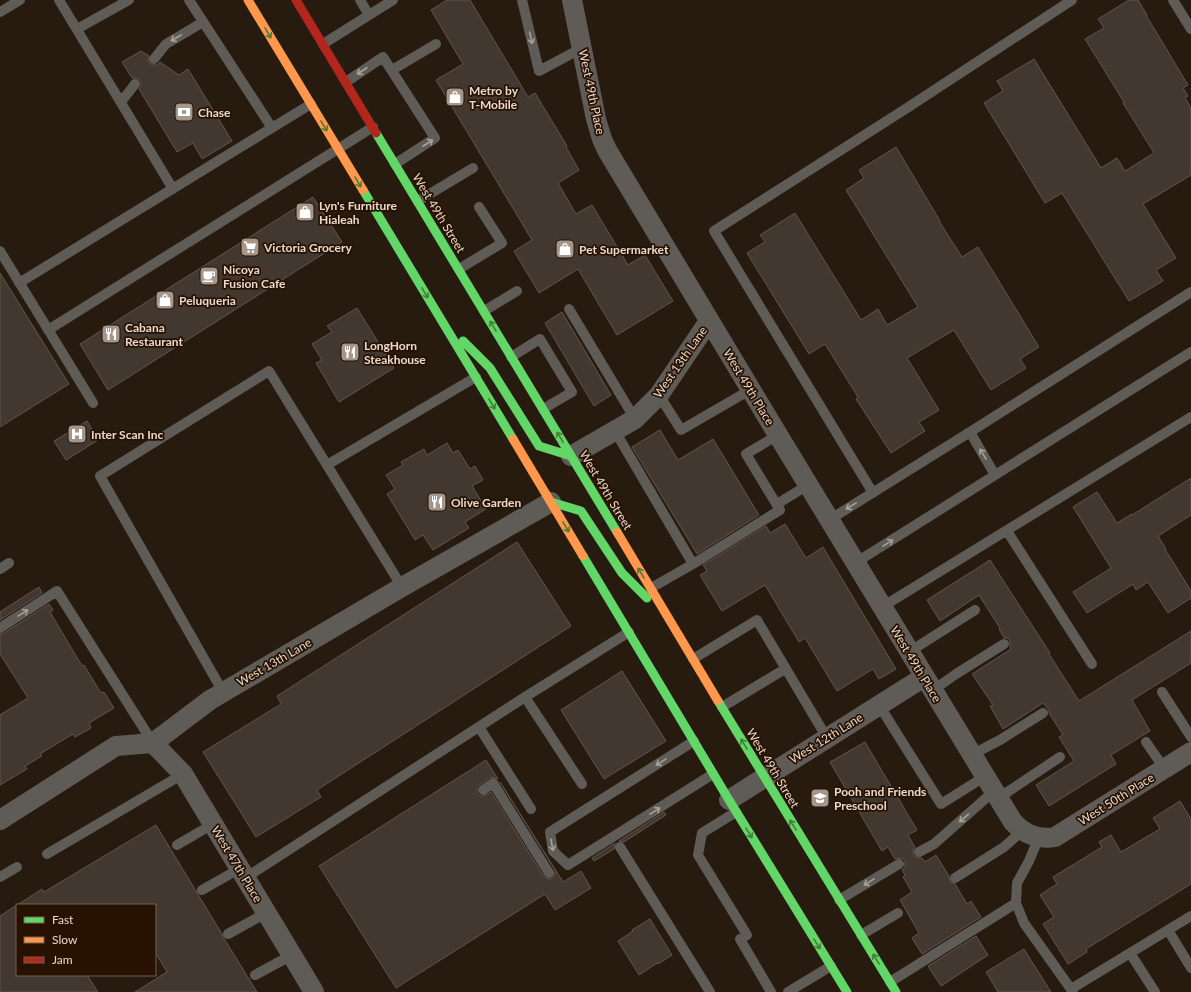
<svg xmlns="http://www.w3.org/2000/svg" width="1191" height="992" font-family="Lato,sans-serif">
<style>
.building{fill:#433830;stroke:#61554e}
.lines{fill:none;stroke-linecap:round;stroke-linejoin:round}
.lane{stroke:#5f5b56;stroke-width:10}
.street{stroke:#5f5b56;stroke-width:20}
.fast{stroke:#63d668;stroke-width:9}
.slow{stroke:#ff974d;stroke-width:9}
.jam{stroke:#b3261e;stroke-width:9}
.oneway{stroke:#487d39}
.oneway2{stroke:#aba097}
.labels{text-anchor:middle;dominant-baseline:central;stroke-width:3.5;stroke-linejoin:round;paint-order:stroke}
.poi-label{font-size:12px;font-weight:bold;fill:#e9d9cd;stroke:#271100;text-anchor:start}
.street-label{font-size:12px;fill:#e9d9cd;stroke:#271100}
</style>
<rect width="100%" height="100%" fill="#271b10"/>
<path class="building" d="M447,0H470L528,97L535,93L567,146L566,147L579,170L558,183L576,214L592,205L628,265L645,255L673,301L617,335L578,269L539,293L514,251L532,240L436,80L463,64L431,10Z
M1129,0H1138L1147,15H1146L1188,85L1183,88L1188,96L1185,98L1191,108V175L1143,204L1149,214L1176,258L1156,270L1163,281L1129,301L1062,193L1045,203L984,103L1003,91L997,81L1034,59L1101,168L1117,158L1125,171L1154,153L1123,103L1124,102L1085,39L1104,28L1098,19Z
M141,51L149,56L148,62L153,65H157L160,62L179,75L188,69L232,141L202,159L193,143L177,152L139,89L141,85V81L136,78H132L122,62Z
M896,147L940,221H939L962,257L978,247L1039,347L1020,359L1026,368L991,390L954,330L907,358L939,410L919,422L925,431L891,453L856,399L858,397L825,344L809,354L747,253L765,242L760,235L795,213L861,320L878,309L887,325L918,307L846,190L864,178L859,170Z
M313,197L342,242L108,390L80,344Z
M0,273L69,384L0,427Z
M357,308L394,368L339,402L316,363L322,360L312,344L332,332L327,326Z
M562,312L611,395L594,406L545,323Z
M87,421L98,440L66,460L54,441Z
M660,430L678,460L713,439L759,515L697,554L632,447Z
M447,443L453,453L458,450L470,469L475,466L483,480L472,486L486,509L465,522L469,528L433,550L423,535L415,540L387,494L395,489L386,475L403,465L401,462L424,449L427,455Z
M1191,478V515L1158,536L1166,549H1165L1191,591V598L1168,613L1148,582L1136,590L1133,584L1087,613L1073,592L1111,568L1073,507L1097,492L1117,523L1132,514V515Z
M785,524L806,558L823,547L896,669L879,679L873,669L837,691L805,638L799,642L765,585L722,611L700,575L707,571L703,565L766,526L770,533Z
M517,542L571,626L317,790L321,797L256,837L203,752L281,704L277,696Z
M990,560L1050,653L1049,654L1079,701L1191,631V663L1132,700L1150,731L1111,755L1116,764L1049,806L1036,785L1074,761L1059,737L1063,735L1049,713V710L1043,703L1003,729L990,706L993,705L972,674L1011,649L1010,647V641L1007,638H1004L999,629L1000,628L979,595L940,621L927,600Z
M39,587L42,593L0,620V612Z
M49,604L53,610L50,612L82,666L84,665L101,693L104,692L114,708L89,723L91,728L75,737L73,734L40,754L42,756L25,766L27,769L0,785V715L28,698L0,654V634L4,633Z
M622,671L666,741L604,779L561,710Z
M865,742L917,830L908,835L915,847L913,851V855L918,858H922L925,862L936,855L949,876L950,882L955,884L967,904L971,901L981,917L922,954L912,938L919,933L900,900L912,892L903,877L905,875L902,870L905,867V861L902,858L895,859L888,847L882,851L830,762Z
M486,760L498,779L493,777L489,778L477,787V793L480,796H483L491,792L544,877L549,879L553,878L555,873V870L500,782L563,882L581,871L591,888L555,910L545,894L396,988L319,866Z
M1180,801L1191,819V884L1086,949L1087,952L1068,964L1043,924L1054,917L1040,895L1057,884L1053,877L1102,847L1099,842L1111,835L1121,852L1160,829L1153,818Z
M664,812L666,815L624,842L619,841Z
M156,825L222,934L223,937L225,940L257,992H135L167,972L155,952V905H17V975H87L98,992H0V916L42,889L44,892Z
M615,843L614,849L594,861L592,858Z
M650,919L672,955L658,964L657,963L639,975L618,941L633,931L632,930Z
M976,936L988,955L941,986L928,966Z
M1024,949L1051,992H998L986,972Z"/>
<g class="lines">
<path class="lane" d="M59,0L173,189
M189,0L272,128
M360,0L369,15
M522,0L539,71L582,48
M1173,0L1191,29
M0,12L20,0
M77,29L129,0
M323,44L393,0
M154,59L166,44L203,22
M392,70L436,44
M346,82L383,57L435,138L395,164
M121,102L135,84
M418,201L473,168
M0,251L93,403
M459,269L502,243L479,207
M19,283L311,104
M569,309L635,419
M484,311L517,291
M48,330L373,127
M511,357L540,339L572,392L543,409
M659,395L681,430L750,390
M615,431L693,564L651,588
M970,432L995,475
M327,465L476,377
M873,493L714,231L907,108L1072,0
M777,504L808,485
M829,520L970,432L1191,292
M1007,531L1092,664
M855,563L1191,352
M693,564L780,510L746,454L778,435
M0,569L9,563
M882,607L1191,417
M0,628L57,591L153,743
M909,652L975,610
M693,659L757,620L827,738
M932,691L956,674L1004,644
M223,692L100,476L269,371L402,587
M1162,692L1191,737
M525,697L582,784
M879,705L941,804L984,777
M722,707L785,669
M479,727L531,809
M694,741L550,832L553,851L568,865L713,774
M1146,742L1164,768
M971,755L1000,740L1043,713
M483,790L493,783L549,873
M997,799L1060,757
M736,812L702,833L698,855L747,935L740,939L771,992
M1039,837L1029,861L1017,883L1016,903L1024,923L1073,992
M177,845L213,824
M620,847L710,992
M919,852L934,844L993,792
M47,854L183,774
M0,877L17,867
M245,878L525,697L629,632
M955,878L1004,847L1022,831
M202,890L239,869
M839,900L899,864
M1168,930L1191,968
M228,934L266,913
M861,935L898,913
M1130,953L1155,992
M255,975L292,955
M890,982L1016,903
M1071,989L1191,916
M788,992L831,966"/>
<path class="street" d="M572,0L596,119L602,139L607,150L778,435L1013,822C1024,834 1039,840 1055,837L1191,752
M571,456L635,419L659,395L709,321
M153,743L183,774L314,992
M729,800L924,677
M0,820L116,746L153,743L210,700L402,587L551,502"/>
<path class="fast" d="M376,133L617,532
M363,190L513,439
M463,341L490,368L539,446L571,456
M551,502L581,511L622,573L647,598
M583,556L729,800L847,992
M718,701L896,992"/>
<path class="slow" d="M248,0L363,190
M513,439L583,556
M617,532L718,701"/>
<path class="jam" d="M296,0L376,133"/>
</g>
<defs><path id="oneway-shaft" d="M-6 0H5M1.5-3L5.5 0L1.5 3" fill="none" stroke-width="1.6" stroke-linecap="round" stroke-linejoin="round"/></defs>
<g class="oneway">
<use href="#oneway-shaft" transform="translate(268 33) rotate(59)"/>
<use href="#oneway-shaft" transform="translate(324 126) rotate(59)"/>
<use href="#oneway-shaft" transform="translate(358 182) rotate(59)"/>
<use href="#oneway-shaft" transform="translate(425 293) rotate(59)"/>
<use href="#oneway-shaft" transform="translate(493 326) rotate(-121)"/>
<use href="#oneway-shaft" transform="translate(492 404) rotate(59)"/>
<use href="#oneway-shaft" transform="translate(560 437) rotate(-121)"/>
<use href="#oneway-shaft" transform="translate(566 527) rotate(59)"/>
<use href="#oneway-shaft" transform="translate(641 573) rotate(-121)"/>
<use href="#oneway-shaft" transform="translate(744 744) rotate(-121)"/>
<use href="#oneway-shaft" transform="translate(793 825) rotate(-122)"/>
<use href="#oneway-shaft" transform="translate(749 833) rotate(58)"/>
<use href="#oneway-shaft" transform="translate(817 944) rotate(58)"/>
<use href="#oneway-shaft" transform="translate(876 959) rotate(-122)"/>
</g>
<g class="oneway2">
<use href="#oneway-shaft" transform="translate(176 38) rotate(150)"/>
<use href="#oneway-shaft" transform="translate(531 38) rotate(77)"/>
<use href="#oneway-shaft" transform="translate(362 71) rotate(147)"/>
<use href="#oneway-shaft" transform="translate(428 143) rotate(-33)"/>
<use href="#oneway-shaft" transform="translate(983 454) rotate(-121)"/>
<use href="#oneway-shaft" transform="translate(851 506) rotate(148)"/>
<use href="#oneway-shaft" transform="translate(888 543) rotate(-32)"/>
<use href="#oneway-shaft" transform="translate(23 613) rotate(-32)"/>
<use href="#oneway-shaft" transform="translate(661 762) rotate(148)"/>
<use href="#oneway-shaft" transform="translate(655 811) rotate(-32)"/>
<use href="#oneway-shaft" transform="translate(964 818) rotate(139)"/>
<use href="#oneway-shaft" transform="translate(552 845) rotate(79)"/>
<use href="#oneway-shaft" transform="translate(869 882) rotate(149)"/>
</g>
<defs>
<g id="shop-square" transform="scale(1)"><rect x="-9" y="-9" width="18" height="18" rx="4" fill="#a5968b" stroke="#271100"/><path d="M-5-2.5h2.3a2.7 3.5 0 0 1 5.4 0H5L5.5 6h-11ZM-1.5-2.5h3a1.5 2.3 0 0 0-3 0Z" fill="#fff"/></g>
<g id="bank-square" transform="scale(1)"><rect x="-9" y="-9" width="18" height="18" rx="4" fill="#a5968b" stroke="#271100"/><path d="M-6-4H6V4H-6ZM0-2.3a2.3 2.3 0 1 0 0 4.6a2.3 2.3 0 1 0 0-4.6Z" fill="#fff"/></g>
<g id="supermarket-square" transform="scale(1)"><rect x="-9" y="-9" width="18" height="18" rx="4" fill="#a5968b" stroke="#271100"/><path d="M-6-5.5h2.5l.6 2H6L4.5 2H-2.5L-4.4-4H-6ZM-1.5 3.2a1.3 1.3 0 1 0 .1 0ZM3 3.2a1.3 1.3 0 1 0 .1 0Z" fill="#fff"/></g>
<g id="cafe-square" transform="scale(1)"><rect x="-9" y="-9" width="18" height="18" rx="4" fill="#a5968b" stroke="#271100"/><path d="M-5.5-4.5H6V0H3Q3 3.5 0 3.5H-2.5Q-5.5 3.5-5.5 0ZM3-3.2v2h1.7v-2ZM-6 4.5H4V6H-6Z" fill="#fff"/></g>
<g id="restaurant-square" transform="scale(1)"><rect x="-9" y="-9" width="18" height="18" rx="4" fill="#a5968b" stroke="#271100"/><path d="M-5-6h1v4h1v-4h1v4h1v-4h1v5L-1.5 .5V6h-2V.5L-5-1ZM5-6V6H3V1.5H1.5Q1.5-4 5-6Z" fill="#fff"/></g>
<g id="hospital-square" transform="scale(1)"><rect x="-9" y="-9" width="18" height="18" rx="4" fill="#a5968b" stroke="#271100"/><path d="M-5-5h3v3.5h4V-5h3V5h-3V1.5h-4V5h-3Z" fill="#fff"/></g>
<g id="school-square" transform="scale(1)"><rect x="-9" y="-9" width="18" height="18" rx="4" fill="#a5968b" stroke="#271100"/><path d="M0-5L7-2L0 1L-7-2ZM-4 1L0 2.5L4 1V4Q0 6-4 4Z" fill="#fff"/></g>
</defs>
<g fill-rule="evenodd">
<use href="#shop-square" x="455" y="97"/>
<use href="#bank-square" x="184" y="112"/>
<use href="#shop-square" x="305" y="212"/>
<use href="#supermarket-square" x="250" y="247"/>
<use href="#shop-square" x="565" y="249"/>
<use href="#cafe-square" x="209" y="276"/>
<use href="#shop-square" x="165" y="300"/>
<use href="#restaurant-square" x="111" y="334"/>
<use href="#restaurant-square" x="350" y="352"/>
<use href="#hospital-square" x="77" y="434"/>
<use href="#restaurant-square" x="437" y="502"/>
<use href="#school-square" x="820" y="798"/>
</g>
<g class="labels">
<g class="poi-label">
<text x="469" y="90">Metro by<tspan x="469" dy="14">T-Mobile</tspan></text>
<text x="198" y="112">Chase</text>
<text x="319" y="205">Lyn's Furniture<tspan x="319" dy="14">Hialeah</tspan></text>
<text x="264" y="247">Victoria Grocery</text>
<text x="579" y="249">Pet Supermarket</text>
<text x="223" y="269">Nicoya<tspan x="223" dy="14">Fusion Cafe</tspan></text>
<text x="179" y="300">Peluqueria</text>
<text x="125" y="327">Cabana<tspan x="125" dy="14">Restaurant</tspan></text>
<text x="364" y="345">LongHorn<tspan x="364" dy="14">Steakhouse</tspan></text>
<text x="91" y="434">Inter Scan Inc</text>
<text x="451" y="502">Olive Garden</text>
<text x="834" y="791">Pooh and Friends<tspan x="834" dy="14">Preschool</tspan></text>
</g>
<g class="street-label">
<text transform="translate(592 92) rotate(78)">West 49th Place</text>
<text transform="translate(439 213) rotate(59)">West 49th Street</text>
<text transform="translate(680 362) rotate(-55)">West 13th Lane</text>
<text transform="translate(749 387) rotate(59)">West 49th Place</text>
<text transform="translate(606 490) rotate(59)">West 49th Street</text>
<text transform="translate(274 662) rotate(-30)">West 13th Lane</text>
<text transform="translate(916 664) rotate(59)">West 49th Place</text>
<text transform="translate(826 738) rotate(-32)">West 12th Lane</text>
<text transform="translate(773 768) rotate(59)">West 49th Street</text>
<text transform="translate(1116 799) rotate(-32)">West 50th Place</text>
<text transform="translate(237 864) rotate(59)">West 47th Place</text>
</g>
</g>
<rect x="16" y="904" width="140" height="72" fill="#271100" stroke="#756152"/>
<rect x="24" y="917" width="20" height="6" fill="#63d668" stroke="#756152"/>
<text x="52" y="924" font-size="12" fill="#e9d9cd">Fast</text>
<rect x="24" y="937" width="20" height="6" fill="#ff974d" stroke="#756152"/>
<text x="52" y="944" font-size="12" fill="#e9d9cd">Slow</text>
<rect x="24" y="957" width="20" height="6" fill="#b3261e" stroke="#756152"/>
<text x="52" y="964" font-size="12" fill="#e9d9cd">Jam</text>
</svg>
